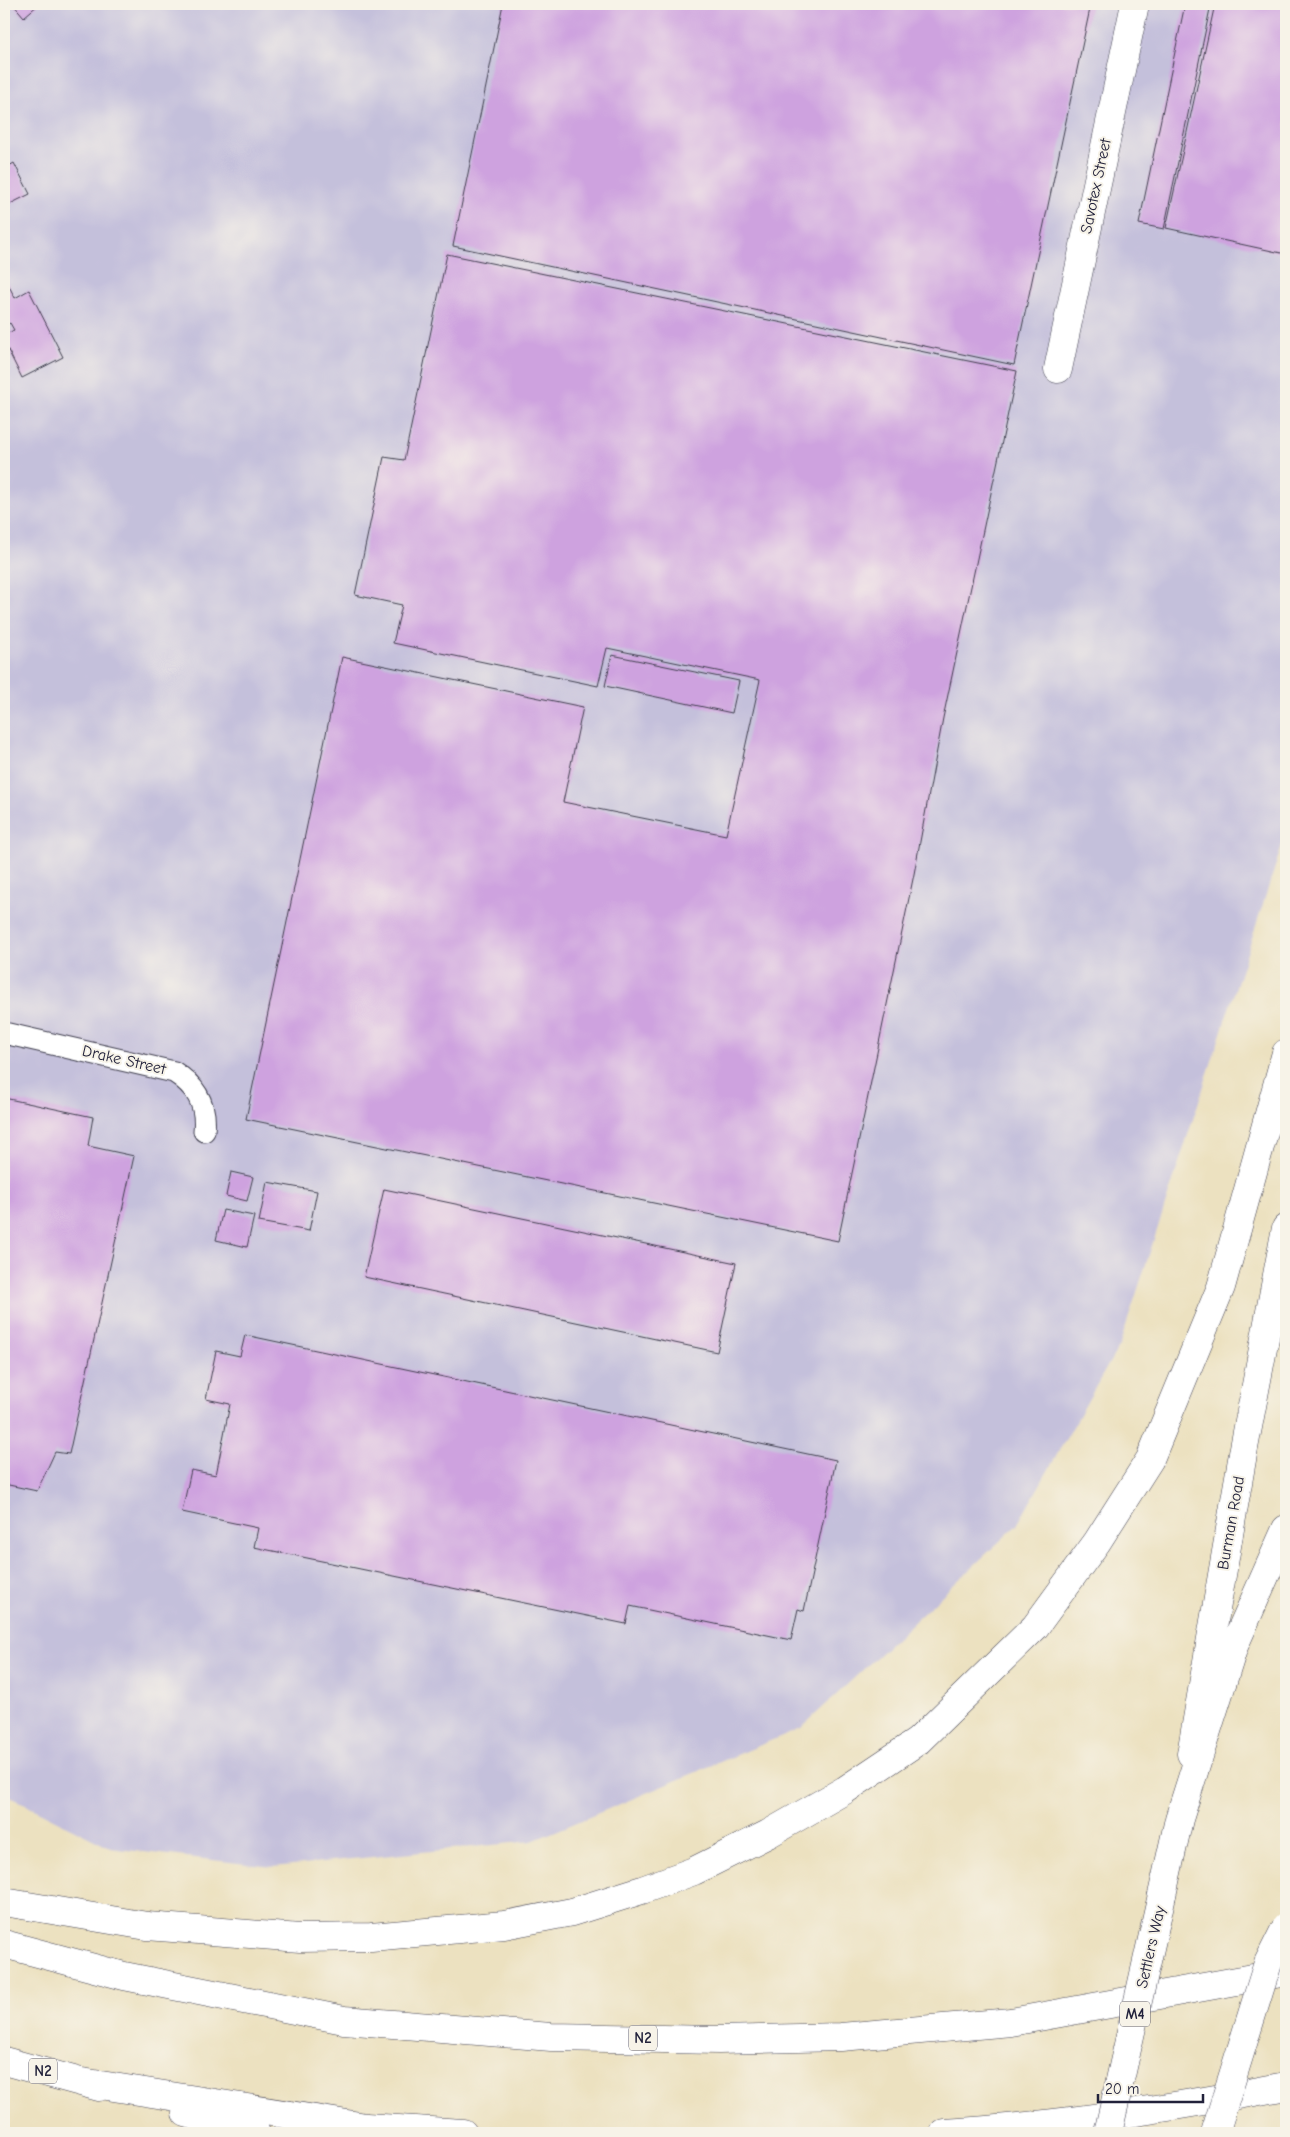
<svg xmlns="http://www.w3.org/2000/svg" width="1290" height="2137" font-family="'Comic Neue',sans-serif">
<style>
.industrial{fill:#c4c0db}
.building{fill:#cea2df}
.lines{fill:none;stroke-linecap:round;stroke-linejoin:round}
.service-casing{stroke:#403f4f;stroke-width:23}
.minor-casing{stroke:#403f4f;stroke-width:29}
.secondary-casing{stroke:#403f4f;stroke-width:29}
.motorway-casing{stroke:#403f4f;stroke-width:29}
.service{stroke:#fff;stroke-width:21}
.minor{stroke:#fff;stroke-width:28}
.secondary{stroke:#fff;stroke-width:28}
.motorway{stroke:#fff;stroke-width:28}
.motorway-bridge-casing{stroke:#403f4f;stroke-width:29;stroke-linecap:butt}
.motorway-bridge{stroke:#fff;stroke-width:28}
.labels{text-anchor:middle;dominant-baseline:central;stroke-width:4;stroke-linejoin:round;paint-order:stroke}
.shield{fill:#f7f3e8;stroke:#62616f;stroke-width:1}
.shield-label{font-size:15px;font-weight:bold;fill:#22223b}
.street-label{font-size:16px;fill:#22223b;stroke:#f7f3e8}
</style>
<rect width="100%" height="100%" fill="#f7f3e8"/>
<filter id="ink" filterUnits="userSpaceOnUse"><feTurbulence type="fractalNoise" baseFrequency=".02" numOctaves="2"/><feDisplacementMap in="SourceGraphic" scale="10" xChannelSelector="R" yChannelSelector="G"/><feConvolveMatrix kernelMatrix="1 2 1 2 8 2 1 2 1" color-interpolation-filters="sRGB"/></filter>
<filter id="wash" filterUnits="userSpaceOnUse"><feTurbulence type="fractalNoise" baseFrequency=".0096" numOctaves="4" result="noise"/><feDisplacementMap in="SourceGraphic" scale="20" xChannelSelector="R" yChannelSelector="G"/><feGaussianBlur stdDeviation="1.12" result="paint"/><feColorMatrix in="noise" values="0 0 0 0 0 0 0 0 0 0 0 0 0 0 0 0 0 1.4 0 .05"/><feComposite in="paint" operator="in"/></filter>
<g filter="url(#wash)">
<rect width="100%" height="100%" fill="#ece1c0"/>
<path class="industrial" d="M4,4H1286V833L1120,1344L1017,1525L801,1728L532,1841L273,1867L110,1848L4,1794Z"/>
<g id="blocks">
<path class="building" d="M13,4H39L24,17Z
M503,4H1091L1014,365L453,246Z
M1185,4H1211L1164,229L1139,224Z
M1215,4H1286V254L1166,228Z
M14,163L30,194L4,207V169Z
M447,254L1017,371L943,718L914,874L838,1241L246,1119L342,657L583,707L563,802L726,835L760,680L607,648L598,686L393,643L402,605L355,595L384,457L404,460Z
M4,276L15,298L29,290L63,357L22,378L4,342V335L14,330L10,323L4,327Z
M612,655L739,681L732,713L605,686Z
M4,1098L93,1117L88,1146L134,1156L69,1454L55,1452L37,1491L4,1484Z
M231,1172L253,1177L247,1201L226,1196Z
M267,1182L317,1191L309,1231L259,1222Z
M384,1189L736,1263L717,1352L364,1277Z
M223,1210L254,1216L247,1247L216,1240Z
M245,1335L836,1460L804,1611L798,1609L791,1640L630,1606L626,1624L254,1547L258,1528L182,1512L191,1470L216,1475L230,1404L206,1399L216,1351L240,1356Z"/>
</g>
</g>
<g filter="url(#ink)">
<use href="#blocks" fill-opacity="0" stroke="#403f4f" stroke-width="1"/>
<g class="lines">
<g class="service-casing">
<path id="service" d="M4,1033L174,1072C196,1086 207,1104 204,1131"/>
</g>
<g class="minor-casing">
<path id="minor" d="M1058,369L1135,4"/>
</g>
<g class="secondary-casing">
<path id="secondary" d="M1191,1754L1244,1448L1286,1228"/>
</g>
<g class="motorway-casing">
<path id="motorway" d="M1162,1895L1179,1819L1234,1646L1286,1529
M4,1902L147,1926L300,1938L371,1937L504,1925L572,1912L642,1890L694,1871L768,1834L845,1790L918,1741L1035,1627L1097,1542L1150,1459L1221,1287L1286,1053
M4,1944L124,1976L344,2020L551,2037L719,2040L841,2037L1011,2022L1286,1972
M4,2061L99,2087
M82,2082L366,2127L463,2133
M186,2113L256,2133
M944,2133C1059,2126 1173,2108 1286,2086"/>
</g>
<use href="#service" class="service"/>
<use href="#minor" class="minor"/>
<use href="#secondary" class="secondary"/>
<use href="#motorway" class="motorway"/>
<g class="motorway-bridge-casing">
<path id="motorway-bridge" d="M1108,2133L1162,1895
M1215,2133L1268,1963L1286,1927"/>
</g>
<use href="#motorway-bridge" class="motorway-bridge"/>
</g>
</g>
<g class="labels">
<g class="shield">
<rect x="1120" y="2001.5" width="30" height="25" rx="4"/>
<rect x="629" y="2025.5" width="28" height="25" rx="4"/>
<rect x="29" y="2058.5" width="28" height="25" rx="4"/>
</g>
<g class="shield-label">
<text x="1135" y="2014">M4</text>
<text x="643" y="2038">N2</text>
<text x="43" y="2071">N2</text>
</g>
<g class="street-label">
<text transform="translate(1096 186) rotate(-78)">Savotex Street</text>
<text transform="translate(124 1060) rotate(13)">Drake Street</text>
<text transform="translate(1231 1523) rotate(-80)">Burman Road</text>
<text transform="translate(1151 1947) rotate(-77)">Settlers Way</text>
</g>
</g>
<rect width="1290" height="2137" fill="none" stroke="#f7f3e8" stroke-width="20"/>
<path d="M1098 2094v8h105v-8" fill="none" stroke="#22223b" stroke-width="2.5"/>
<text x="1105" y="2094" font-size="15" fill="#22223b" stroke="#f7f3e8" stroke-width="4" paint-order="stroke">20 m</text>
</svg>
